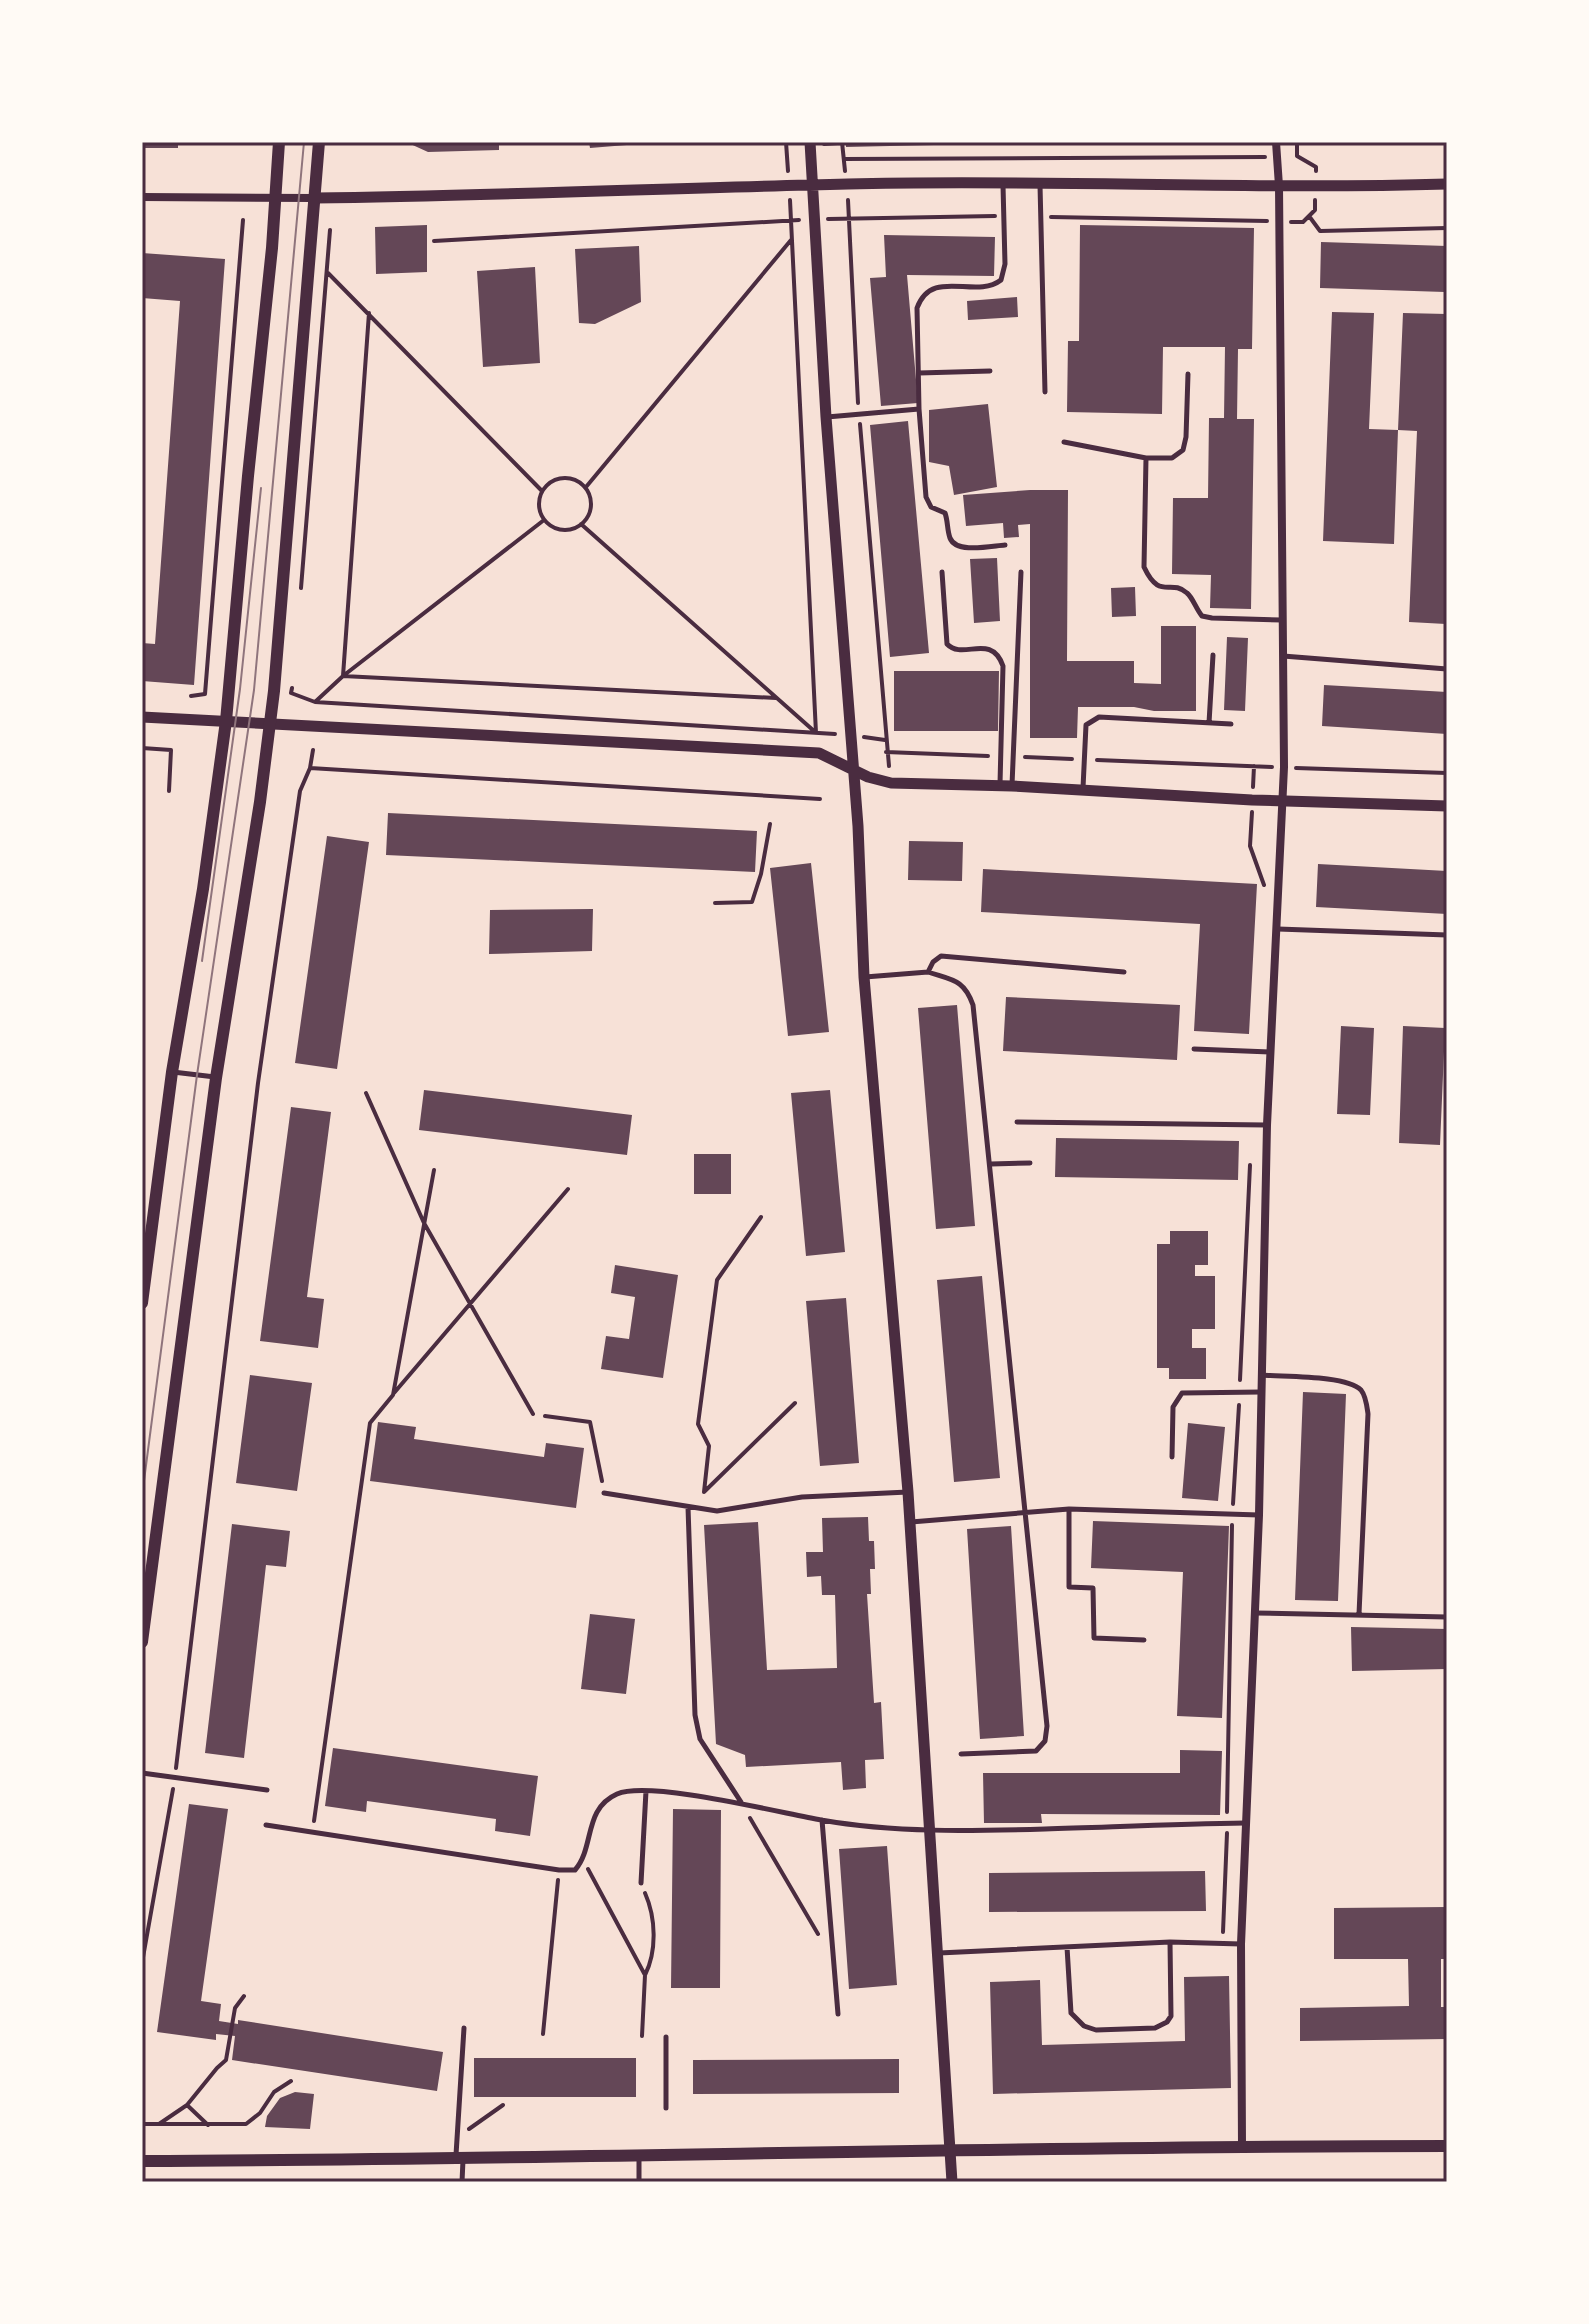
<svg xmlns="http://www.w3.org/2000/svg" width="1589" height="2324" font-family="'Sofia Sans Condensed',sans-serif">
<style>
.building{fill:#644757}
.lines{fill:none;stroke-linecap:round;stroke-linejoin:round}
.path{stroke:#4a2c40;stroke-width:4}
.service{stroke:#4a2c40;stroke-width:5}
.minor{stroke:#4a2c40;stroke-width:8}
.tertiary{stroke:#4a2c40;stroke-width:11}
.secondary{stroke:#4a2c40;stroke-width:12}
.tram{stroke:#8f747c;stroke-width:2}
.neatline{fill:none;stroke:#4a2c40;stroke-width:3}
</style>
<rect width="100%" height="100%" fill="#f7e1d7"/>
<path class="building" d="M142,142H178V148H142Z
M406,142H499V150L428,152Z
M589,142H639V144L590,148Z
M846,142H934V145L846,147Z
M427,225V272L376,274L375,227Z
M1080,225L1254,228L1252,349H1238L1237,419H1254L1251,609L1210,608L1211,575L1172,574L1173,498H1208L1209,418H1224L1225,347H1163L1162,414L1067,412L1068,341H1079Z
M884,235L995,237L994,276L907,275L918,403L881,406L870,278L886,277Z
M1321,242L1447,246L1445,292L1320,288Z
M639,246L641,302L595,324L579,323L575,249Z
M142,253L225,259L194,685L142,681V643L155,644L180,301L142,298Z
M535,267L540,363L483,367L477,271Z
M1017,297L1018,317L968,320L967,301Z
M1332,312L1374,313L1369,429L1398,430L1394,544L1323,541Z
M1403,313L1447,314L1446,624L1409,622L1417,431L1398,430Z
M988,404L997,487L954,495L949,466L929,462V410Z
M908,421L929,653L890,657L870,425Z
M1030,490H1068L1067,661H1134V683L1161,684V626H1196V711H1154L1134,707H1078L1077,738H1030V524L1018,525L1019,537L1004,538L1003,523L966,526L963,495Z
M997,558L1000,621L974,623L970,559Z
M1135,587L1136,616L1112,617L1111,588Z
M1227,637L1248,638L1245,711L1224,710Z
M894,671H999L998,731H894Z
M1324,685L1447,692V734L1322,726Z
M388,813L757,831L755,872L386,855Z
M327,836L369,842L337,1069L295,1063Z
M909,841L963,842L962,881L908,880Z
M811,863L829,1032L788,1036L770,868Z
M1318,864L1447,871V914L1316,907Z
M983,869L1257,884L1249,1034L1194,1031L1200,924L981,912Z
M593,909L592,951L489,954L490,910Z
M1006,997L1180,1005L1177,1060L1003,1051Z
M957,1005L975,1226L936,1229L918,1008Z
M1341,1026L1374,1028L1370,1115L1337,1114Z
M1403,1026L1445,1028L1440,1145L1399,1143Z
M424,1090L632,1115L627,1155L419,1130Z
M830,1090L845,1252L806,1256L791,1093Z
M291,1107L331,1112L307,1297L324,1299L318,1348L260,1341Z
M1056,1138L1239,1141L1238,1180L1055,1177Z
M694,1154H731V1194H694Z
M1170,1231H1208V1265H1195V1276H1215V1329H1192V1348H1206V1379H1169V1368H1157V1244H1170Z
M615,1265L678,1275L663,1378L601,1369L606,1336L629,1339L635,1297L611,1293Z
M982,1276L1000,1478L954,1482L937,1280Z
M846,1298L859,1463L820,1466L806,1301Z
M250,1375L312,1383L297,1491L236,1483Z
M1303,1392L1346,1394L1338,1601L1295,1600Z
M378,1422L416,1427L414,1439L544,1457L546,1443L584,1448L576,1508L370,1481Z
M1188,1423L1225,1427L1218,1501L1182,1498Z
M868,1517L869,1541H874L875,1569H870L871,1594H867L874,1703L881,1702L884,1759L865,1760L866,1788L843,1790L841,1762L746,1767L745,1755L716,1744L704,1525L758,1522L767,1670L837,1668L835,1595H822L821,1576L807,1577L806,1552H823L822,1518Z
M1093,1521L1229,1526L1222,1718L1177,1716L1183,1572L1091,1568Z
M232,1524L290,1531L286,1567L266,1565L244,1758L205,1753Z
M1011,1526L1024,1736L980,1739L967,1529Z
M590,1614L635,1619L626,1694L581,1689Z
M1351,1627L1447,1629V1669L1352,1671Z
M333,1748L538,1776L530,1836L495,1831L496,1819L367,1801L366,1812L325,1806Z
M1180,1750L1222,1751L1220,1815L1041,1814L1042,1823H984L983,1773H1180Z
M189,1804L228,1809L201,2001L221,2004L219,2021L238,2024V2020L443,2052L437,2091L232,2060L235,2036L216,2034V2040L157,2032Z
M673,1809L721,1810L720,1988H671Z
M887,1846L897,1985L849,1989L839,1849Z
M1205,1871L1206,1911L989,1912V1873Z
M1447,1907V1959H1441V2007H1447V2039L1300,2041V2008L1409,2006L1408,1959H1334V1908Z
M1229,1976L1231,2088L993,2094L990,1982L1040,1980L1042,2045L1185,2041L1184,1977Z
M474,2058H636V2097H474Z
M899,2059V2093L693,2094V2060Z
M295,2092L314,2094L310,2129L265,2127L267,2116L280,2098Z"/>
<g class="lines">
<path class="path" d="M786,142L788,171
M842,142L845,171
M1297,142V156L1316,167V171
M824,144L842,143
M844,159L1265,157
M790,200L816,733
M848,200L858,403
M1309,216L1320,231L1447,228
M1051,217L1267,221
M828,219L995,216
M1291,222H1303L1315,210V200
M434,241L799,220
M328,273L542,491
M369,313L343,676L776,698
M860,424L889,766
M539 504a26 26 0 1 1 52 0a26 26 0 1 1-52 0Z
M586,487L791,240
M581,524L814,731
M301,588L330,230
M292,688L291,693L315,702L835,734
M191,696L205,694L243,220
M315,702L343,676L544,520
M864,737L885,740
M142,748L171,750L169,791
M886,752L988,756
M1025,757L1072,759
M1097,760L1272,767
M310,768L820,799
M1296,768L1447,773
M1253,787L1254,766
M1252,812L1250,846L1264,885
M715,903L752,902L761,874L770,824
M366,1093L424,1223L533,1414
M1240,1380L1250,1165
M394,1393L568,1189
M545,1416L590,1422L602,1481
M705,1491L795,1403
M704,1492L709,1446L698,1424L717,1280L761,1217
M1233,1504L1239,1405
M176,1768L258,1083L300,791L310,768L313,750
M1227,1812L1232,1525
M750,1818L818,1934
M314,1821L370,1423L393,1395L434,1170
M588,1869L645,1975L642,2036
M1223,1932L1227,1833
M142,1963L173,1789
M645,1975C657,1951 656,1918 645,1893
M543,2034L558,1880
M187,2105L208,2125
M142,2124H246L260,2113L274,2092L291,2081
M159,2124L187,2105L217,2068L226,2060L235,2008L244,1996
M469,2129L503,2105"/>
<path class="service" d="M1040,185L1045,392
M919,373L990,371
M1188,374L1186,437L1183,450L1172,458H1146L1144,567C1160,601 1170,578 1187,593C1193,598 1196,609 1202,616L1212,618L1282,620
M919,409L917,308C932,267 975,300 1001,280L1005,264L1003,185
M827,417L919,409L926,497L931,507L945,513C948,521 947,530 950,538C956,554 991,546 1005,545
M1064,442L1146,458
M942,572L947,644C963,661 991,632 1003,666L1000,784
M1283,656L1447,669
M1209,723L1213,655
M1012,785L1021,572
M1083,788L1086,725L1099,717L1231,724
M1278,929L1447,935
M928,972C952,980 964,979 973,1005L1047,1726L1045,1741L1036,1751L961,1754
M865,977L928,972L933,962L941,956L1124,972
M1194,1049L1270,1052
M173,1072L215,1077
M1017,1122L1266,1125
M991,1164L1030,1163
M1262,1375C1284,1377 1346,1375 1361,1390C1366,1396 1367,1407 1368,1414L1359,1614
M1172,1457L1173,1407L1182,1393L1261,1392
M604,1493L717,1511L802,1497L908,1492
M688,1507L695,1715L700,1739L741,1802
M1069,1509V1587L1093,1588L1094,1638L1144,1640
M911,1522L1069,1509L1259,1515
M1255,1613L1447,1617
M142,1773L267,1790
M822,1820L838,2014
M266,1825L559,1870H575C595,1847 583,1809 617,1794C650,1780 781,1813 821,1820C895,1833 970,1831 1045,1829C1112,1827 1179,1824 1245,1823
M641,1883L646,1791
M1067,1947L1071,2013L1084,2026L1096,2030L1155,2028L1167,2022L1171,2016L1170,1942
M939,1953L1170,1942L1241,1944
M666,2108V2037
M456,2155L464,2028
M462,2182L463,2160
M639,2182V2158"/>
<path class="minor" d="M142,197L315,198
M1242,2146L1241,1944L1259,1515L1267,1125L1284,767L1279,186L1276,142"/>
<path class="tertiary" d="M810,142L826,417L858,826L864,977L908,1492L952,2182
M315,198C493,196 670,188 848,184C1047,179 1247,190 1447,184
M142,717L819,753L868,777L891,783L1012,786L1252,800L1447,806"/>
<path class="secondary" d="M142,1303L172,1072L203,889L226,721L248,476L272,248L279,142
M142,1642L216,1078L260,802L274,691L319,142
M142,2161C577,2159 1012,2146 1447,2146"/>
<path class="tram" d="M202,961L240,689L261,488
M142,1496L197,1075L254,690L304,142"/>
</g>
<rect width="1589" height="2324" fill="none" stroke="#fffaf5" stroke-width="288"/>
<rect x="144" y="144" width="1301" height="2036" class="neatline"/>
</svg>
